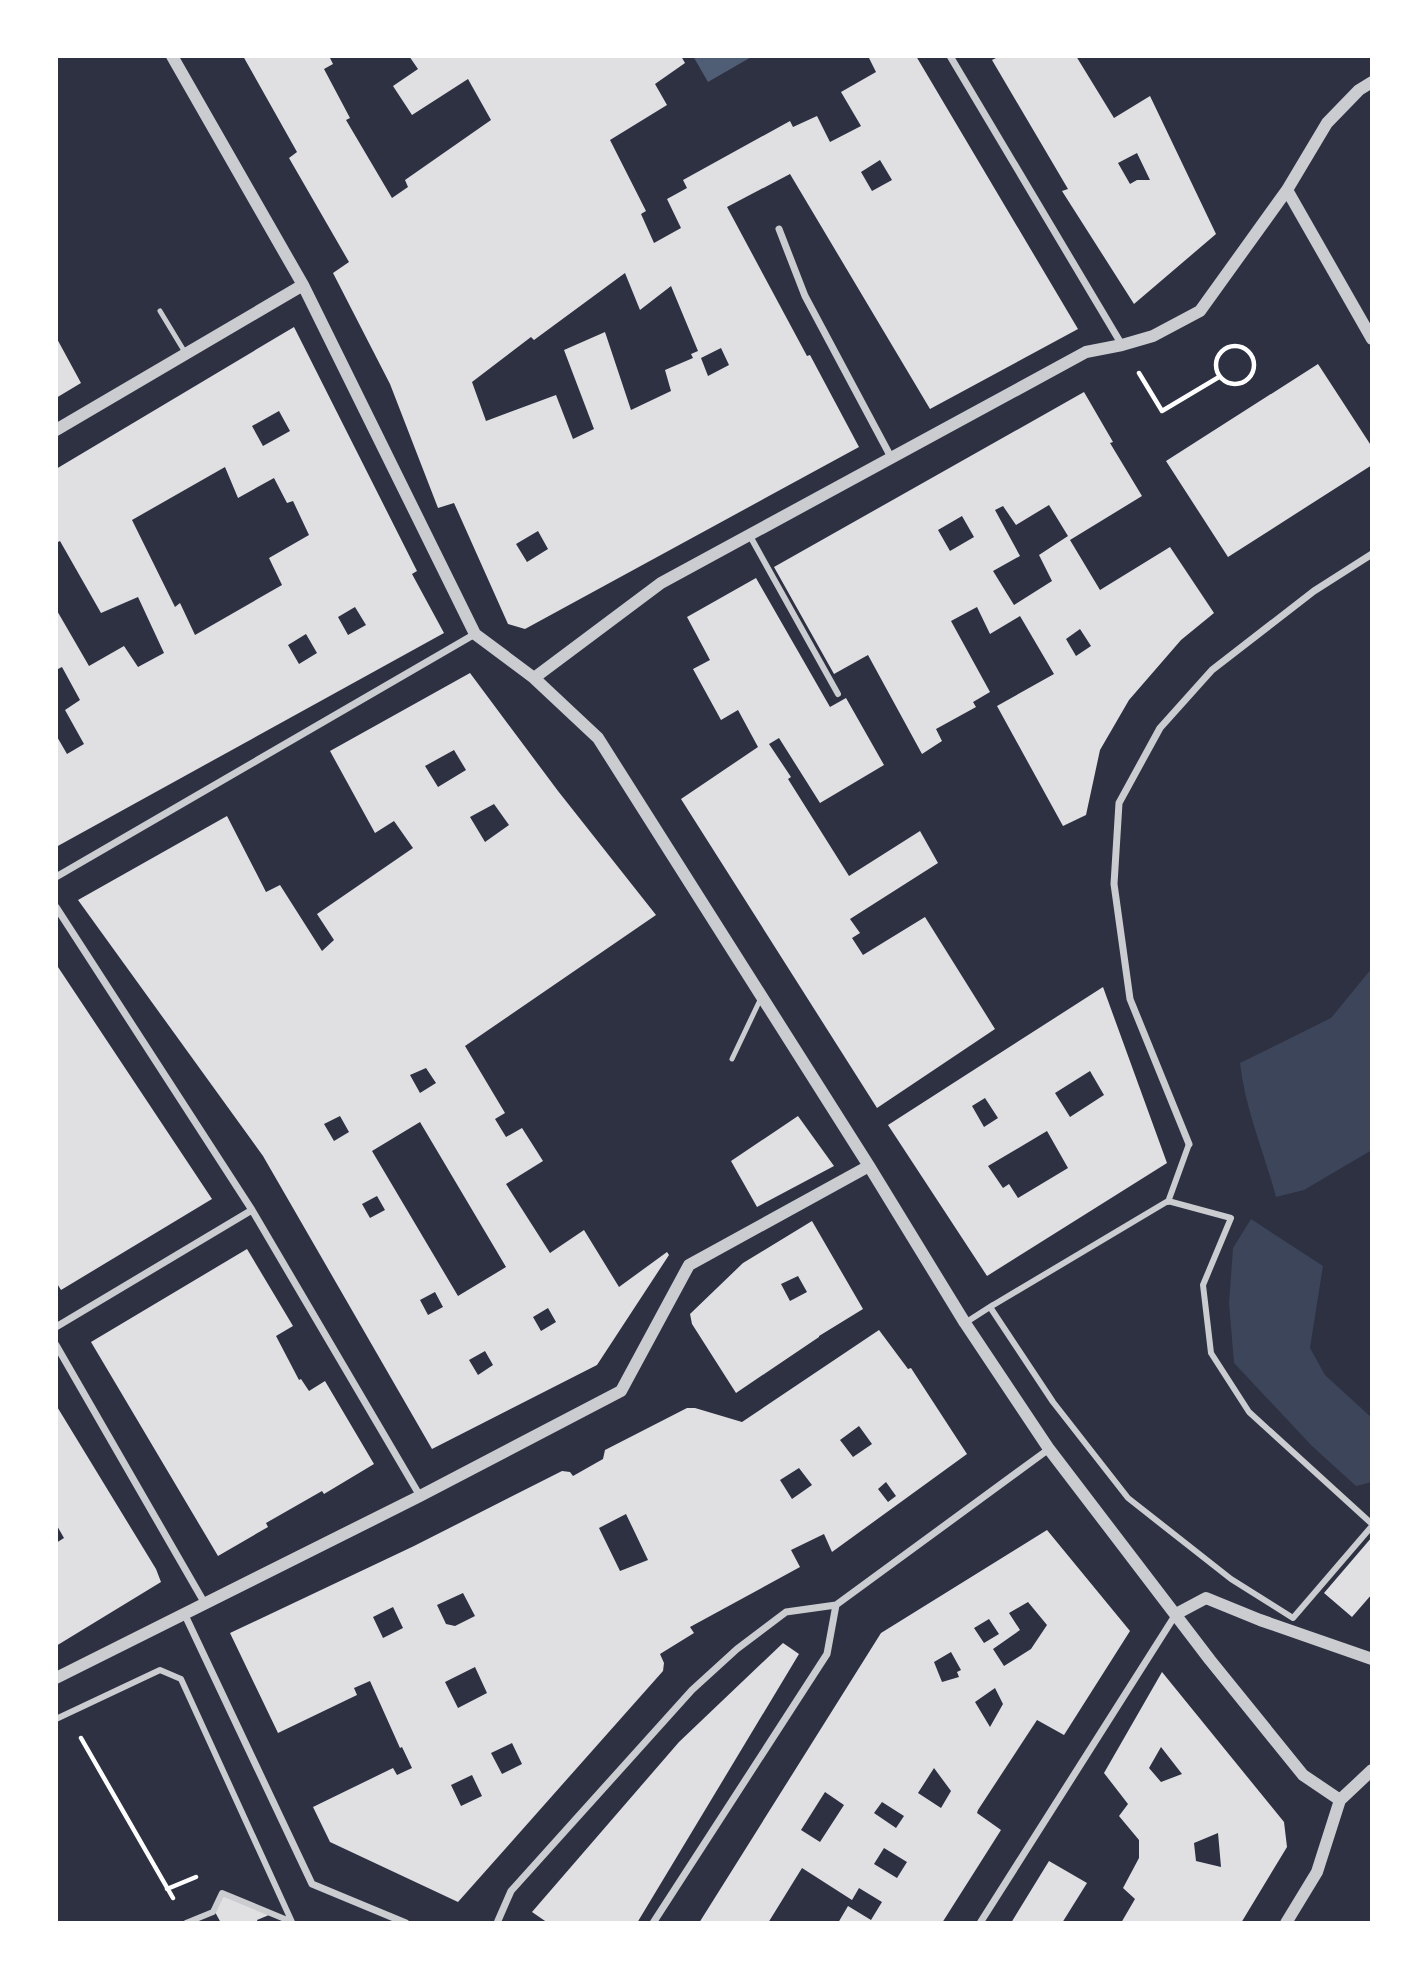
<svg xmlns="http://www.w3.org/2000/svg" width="1428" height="1979" font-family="Roboto,sans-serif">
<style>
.green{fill:#3c4559}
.water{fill:#4f5d75}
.building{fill:#e0e0e3;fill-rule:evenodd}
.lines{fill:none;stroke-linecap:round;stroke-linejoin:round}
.path{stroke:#fff;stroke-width:4.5}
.service{stroke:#caccd0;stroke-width:5}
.pedestrian{stroke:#caccd0;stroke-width:6}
.minor{stroke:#caccd0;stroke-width:7}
.tertiary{stroke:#caccd0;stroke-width:12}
</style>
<rect width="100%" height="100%" fill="#2d3142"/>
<path class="green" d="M1372,968V1150L1304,1190L1276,1197C1264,1152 1245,1109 1240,1063L1331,1018Z
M1251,1219L1323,1266L1310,1348L1325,1375L1372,1418V1482L1356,1486L1312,1446L1234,1363L1229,1303L1233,1248Z"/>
<path class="water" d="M693,56H753L708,82Z"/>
<path class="building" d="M243,56H329L333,64L324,69L350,118L346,120L392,198L408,187L405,180L491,120L468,79L412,115L393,86L418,69L409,56H681L685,63L655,84L667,105L610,140L646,211L641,214L654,243L681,228L667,199L687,188L683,180L790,121L793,127L817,116L830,142L861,126L841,92L876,72L868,56H916L1078,329L930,409L790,174L727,207L807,356L810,355L859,447L525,629L508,624L454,503L438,508L390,384L333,273L349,262L289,158L297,152ZM880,160L892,180L872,191L861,172ZM625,273L640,310L671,286L698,351L691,354L693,358L665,370L671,391L631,410L605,332L564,350L594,429L573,439L556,395L486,421L472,382L531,337L534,340ZM721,348L729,365L708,376L701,358ZM538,531L548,549L527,562L516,544Z
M1000,56H1076L1114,118L1150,96L1216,234L1134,304L1062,191L1068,189L992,60ZM1137,153L1150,180H1137L1130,184L1118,163Z
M294,327L417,571L412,574L444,633L56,847V735L67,754L84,744L65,710L80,700L62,667L58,669L56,666V609L89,666L124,646L138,667L164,653L138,597L101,613L60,541L56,543V469ZM279,411L290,431L263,446L252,426ZM225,467L238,498L274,478L287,503L293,501L309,535L269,558L282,585L195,635L180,603L175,607L132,520ZM355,607L366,625L348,635L338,617ZM306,634L317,653L299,664L288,645Z
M56,337L81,383L56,398Z
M1318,364L1372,447V465L1228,557L1166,461Z
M1084,392L1113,442L1110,443L1142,496L1070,540L1100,590L1170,547L1214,613L1181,640L1129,700L1100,750L1086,815L1063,826L997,706L1054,674L1020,616L990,634L977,607L951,621L990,692L973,702L976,707L936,729L942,741L922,754L868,655L834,674L774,567ZM1049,505L1068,536L1039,555L1052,581L1014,605L993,571L1020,556L995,510L1003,506L1016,525ZM962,516L974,537L950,551L938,530ZM1080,629L1091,646L1076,656L1066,639Z
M756,578L830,707L846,698L884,765L820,803L779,738L769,744L791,777L788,779L849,876L920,831L938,863L850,919L860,933L852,938L863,955L925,917L995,1029L877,1108L681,799L758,747L738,710L721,720L693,669L710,660L687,617Z
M470,673L558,791L656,915L465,1046L505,1113L495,1119L506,1137L522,1128L543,1161L506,1184L550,1253L584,1230L619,1287L667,1252L669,1255L597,1365L432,1449L263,1156L78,900L227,816L266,892L280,885L322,951L334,940L317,914L413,848L394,821L375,833L330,751ZM454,750L466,770L438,787L425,766ZM494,804L509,825L485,842L470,817ZM426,1068L436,1083L420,1093L410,1075ZM340,1116L349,1132L334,1141L324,1124ZM420,1122L506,1267L458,1296L372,1151ZM377,1196L385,1210L370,1218L362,1204ZM435,1292L443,1307L428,1315L420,1300ZM548,1308L556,1322L541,1331L533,1317ZM485,1351L493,1365L478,1375L469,1360Z
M56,964L212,1199L61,1290L56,1282Z
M1103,987L1167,1163L987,1276L888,1125ZM1090,1071L1104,1095L1070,1117L1055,1093ZM985,1098L998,1118L984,1127L972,1106ZM1047,1131L1068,1168L1018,1198L1009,1184L1003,1188L988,1166Z
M798,1116L834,1166L757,1207L731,1161Z
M812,1221L863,1309L819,1336V1337L736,1393L692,1324L690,1314L743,1263ZM798,1276L807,1292L790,1301L781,1284Z
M247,1249L293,1326L276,1336L299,1380L301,1379L309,1391L325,1381L374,1464L324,1494L322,1491L266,1523L268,1527L218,1556L91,1342Z
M879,1330L908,1369L911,1368L967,1454L832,1552L824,1534L791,1550L800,1567L690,1627L694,1633L660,1654L664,1663L663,1671L458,1902L330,1842L313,1807L393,1768L397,1775L412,1768L402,1747L400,1748L370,1681L354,1688L357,1695L278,1733L230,1633L414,1546L562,1471L570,1472L573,1476L603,1459L605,1450L687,1408H695L742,1422ZM859,1426L872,1444L853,1457L840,1440ZM799,1468L812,1485L792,1499L780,1480ZM886,1482L896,1496L888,1502L878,1489ZM626,1514L648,1560L620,1571L599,1528ZM463,1593L475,1616L455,1626L446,1624L437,1605ZM393,1607L403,1628L383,1638L373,1617ZM475,1667L487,1693L458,1708L445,1682ZM512,1743L522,1764L502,1774L491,1753ZM472,1775L482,1796L461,1806L451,1785Z
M56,1405L156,1569L161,1582L56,1646V1543L64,1538L56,1524Z
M1047,1530L1130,1631L1064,1735L1037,1720L978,1810L977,1813L1001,1830L942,1923H838L848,1906L871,1920L882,1902L859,1888L852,1900L802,1868L768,1923H699L881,1633ZM1028,1602L1047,1625L1031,1649L1004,1666L993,1649L1020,1630L1009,1613ZM989,1619L999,1634L984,1643L974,1628ZM951,1652L961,1670L957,1672L959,1677L942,1682L934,1662ZM995,1688L1003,1704L990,1727L975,1702ZM934,1768L951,1791L941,1808L918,1793ZM825,1792L844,1805L820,1842L801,1830ZM882,1802L904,1816L896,1828L874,1813ZM884,1848L907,1862L897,1878L874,1864Z
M1372,1537V1594L1352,1617L1324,1593Z
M783,1643L799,1654L637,1923H548L532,1912L679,1742Z
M1162,1672L1284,1822L1287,1847L1241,1923H1121L1135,1899L1123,1888L1139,1858V1840L1119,1816L1128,1804L1104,1773ZM1161,1747L1182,1774L1161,1782L1149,1768ZM1218,1833L1221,1867L1196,1861L1194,1843Z
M1049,1861L1087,1883L1062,1923H1011Z
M223,1895L269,1915L257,1920L258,1923H221L215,1912Z"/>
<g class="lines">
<path class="path" d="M1216 365a19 19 0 1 1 38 0a19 19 0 1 1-38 0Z
M1139,373L1162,411L1219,377
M81,1738L173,1898
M167,1889L196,1877"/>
<path class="service" d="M160,311L186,354
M732,1059L761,998"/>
<path class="pedestrian" d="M750,536L838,694
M1168,1202L1189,1144
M965,1323L993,1305
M1372,1524L1249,1412L1211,1353L1203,1285L1231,1218L1168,1201L990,1307L1053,1402L1128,1498L1231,1579L1293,1618L1372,1526
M56,1719L160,1670L181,1679L292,1922L222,1893L213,1912L186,1923"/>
<path class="minor" d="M950,56L1122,345
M779,229L805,296L892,459
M56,877L475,634
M56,907L252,1210L420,1496
M1189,1144L1130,999L1114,884L1119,803L1160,728L1212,670L1314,591L1372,554
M56,1327L252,1210
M56,1345L204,1602
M184,1613L312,1884L406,1923
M497,1923L511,1891L692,1690L737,1649L786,1612L836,1605
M653,1923L827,1654L836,1605L1049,1449
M980,1923L1176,1614"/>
<path class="tertiary" d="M172,56L303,285L475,634L534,678L598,738L869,1166L965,1323L1049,1449L1210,1660L1303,1775L1340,1800
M1287,190L1372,339
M56,430L303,285
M534,678L661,583L1086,352L1122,345L1153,336L1200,311L1287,190L1327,123L1359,90L1372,82
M1176,1614L1206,1598L1260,1620L1372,1659
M56,1678L420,1496L621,1391L689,1265L869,1166
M1286,1923L1317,1872L1340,1800L1372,1770"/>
</g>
<rect width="1428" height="1979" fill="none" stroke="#ffffff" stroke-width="116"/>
</svg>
